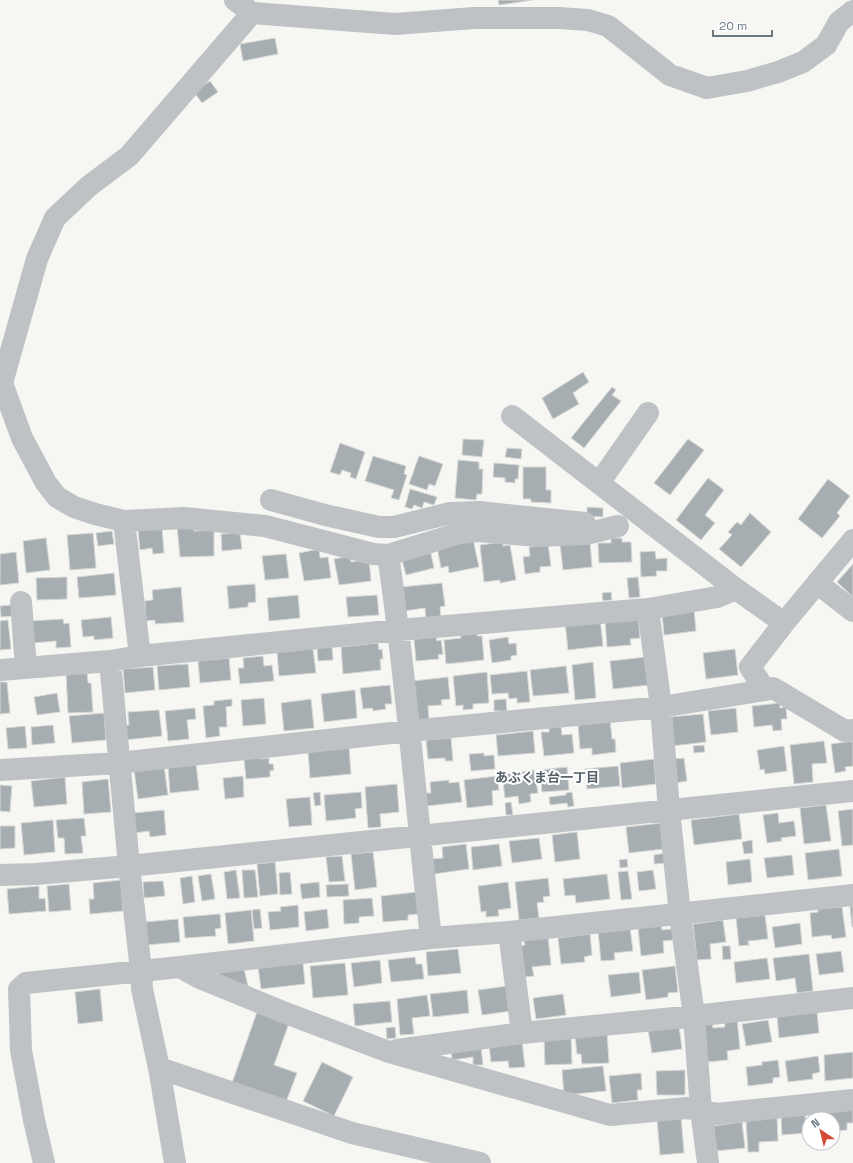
<svg xmlns="http://www.w3.org/2000/svg" width="853" height="1163" font-family="'Space Grotesk','Noto Sans JP',sans-serif">
<style>
.building{fill:#a6aeb2;stroke:#d8d8d6}
.lines{fill:none;stroke-linecap:round;stroke-linejoin:round}
.minor{stroke:#bec2c5;stroke-width:22}
.labels{text-anchor:middle;dominant-baseline:central;stroke-width:4;stroke-linejoin:round;paint-order:stroke}
.neighbourhood-label{font-size:13px;font-weight:bold;fill:#556168;stroke:#fff}
</style>
<rect width="100%" height="100%" fill="#f6f6f3"/>
<path class="building" d="M498,0H533L499,5Z
M275,38L278,54L243,61L240,44Z
M210,81L218,92L202,103L194,92Z
M583,372L589,382L573,393L579,404L553,419L542,398Z
M612,387L616,390L612,395L621,401L584,448L571,438Z
M463,439L484,440L482,457L462,455Z
M688,439L704,450L670,495L654,483Z
M340,443L365,452L356,479L350,477L351,473L342,470L340,475L330,472Z
M507,448L522,449L521,459L505,457Z
M373,456L406,466L404,474L407,475L399,500L391,498L394,490L365,481Z
M419,456L443,464L435,486L429,484L427,490L409,484Z
M458,460L479,462V469H483L482,494H477L476,500L455,498Z
M494,463L519,465L518,479H515V483L505,482V478L493,477Z
M523,467H546V490H551V503L531,502V499H523Z
M708,478L724,490L705,515L715,523L701,540L676,520Z
M828,479L850,496L837,513L840,516L822,538L798,519Z
M410,489L437,497L434,505L424,502L422,508L414,505L412,509L405,507Z
M587,507L603,508V517L587,516Z
M750,513L771,532L741,567L719,549L732,535L728,532L737,522L741,525Z
M193,524L194,531L214,530V556L180,557L177,526Z
M162,527L164,553L153,554L152,548L140,550L138,530Z
M112,531L114,544L98,546L96,533Z
M93,533L96,568L70,570L67,535Z
M240,533L242,549L222,551L221,534Z
M46,538L50,570L26,573L23,541Z
M611,538H622V542H631L632,562L599,563L598,543H611Z
M473,539L479,567L449,573L448,566L441,568L437,547Z
M590,541L592,567L563,570L560,544Z
M503,542V546L510,545L516,580L500,583V580L484,582L480,545Z
M548,544L551,566L540,567V572L525,574L523,557L530,556L529,547Z
M319,549L320,558L328,557L331,578L304,581L299,553Z
M430,549L434,568L406,575L401,556Z
M655,551L656,559L667,558V571H656L657,576L641,577L640,552Z
M16,552L19,583L0,585V554Z
M286,554L289,578L265,580L262,556Z
M350,556L351,562L369,560L371,581L339,585L334,559Z
M853,564V597L837,582Z
M114,573L116,595L79,598L77,577Z
M67,577V599L37,600L36,578Z
M638,577L640,597L629,598L627,578Z
M442,583L445,606L440,607L441,619L426,621L425,608L404,611L401,587Z
M255,584L256,602L248,603V607L229,609L227,586Z
M181,587L184,622L155,624V620L146,621L145,601L153,600L152,590Z
M611,592L612,600L603,601L602,593Z
M298,595L300,618L269,621L267,598Z
M377,595L379,615L348,617L346,597Z
M12,605L13,616L1,617L0,606Z
M694,609L696,631L664,635L662,613Z
M638,615L640,638L630,639L631,645L607,647L605,619Z
M111,617L113,638L94,640V636L83,637L81,620Z
M600,618L603,646L568,650L565,622Z
M63,619L64,624L69,623L71,647L56,648V641L32,643L30,621Z
M8,620L11,649L0,650V621Z
M477,632V636H482L484,660L446,664L444,640L461,638L460,633Z
M436,637L437,641L441,640L443,654L438,655L439,659L416,661L414,639Z
M508,637L509,644L516,643L517,655L511,656V660L492,663L489,640Z
M378,643L379,650L382,649L383,659H380L381,670L343,674L341,647Z
M332,646L333,660L318,661L317,648Z
M313,649L316,673L279,676L277,652Z
M735,649L738,675L706,679L703,653Z
M263,656L264,666L272,665L274,681L240,684L238,668H244L243,658Z
M646,657L649,685L613,689L610,661Z
M229,658L231,680L200,683L198,661Z
M593,662L596,698L575,700L572,665Z
M188,664L190,687L159,690L157,666Z
M566,666L569,693L533,696L530,670Z
M153,667L155,690L125,693L123,669Z
M527,671L530,702L517,703V698L509,699L508,693L492,694L490,675Z
M87,672L88,683H91L93,712L68,713L66,673Z
M487,672L489,703L473,704V709L463,710V705L456,706L453,676Z
M448,677L450,699L441,700L442,705L428,706L429,719L417,721L413,681Z
M0,682H7L10,713L0,714Z
M390,685L392,704H385L386,709L373,711L372,708L363,709L360,688Z
M355,690L357,718L324,722L321,694Z
M57,693L60,712L37,715L34,697Z
M264,698L266,724L243,726L241,700Z
M232,699V706L226,707L227,727H219L220,736L206,738L203,706L214,705V701Z
M311,699L314,728L284,731L281,703Z
M506,699L507,711H494V700Z
M780,703V708L786,707L787,719H781L782,730L773,731L772,725L754,727L752,706Z
M195,708L196,719L187,720L189,739L168,741L165,711Z
M736,708L738,732L711,735L708,711Z
M159,710L162,736L125,740L124,726L129,725L128,712Z
M104,713L106,740L72,743L69,716Z
M703,714L706,742L672,746L670,717Z
M610,719L612,739H615L616,752L592,755V748L580,749L578,725Z
M53,725L55,743L32,745L31,727Z
M25,726L27,748L8,749L6,728Z
M561,726L562,735L572,734L574,753L544,756L541,732H549V728Z
M533,731L535,753L498,756L496,735Z
M451,738L453,761H445V758L428,759L426,740Z
M824,741L827,763L812,764L813,782L794,784L790,745Z
M853,741V766L845,767L846,771L835,773L831,744Z
M704,745L705,752L694,753L693,746Z
M784,746L787,771L765,774L764,769L760,770L757,750Z
M349,747L351,774L310,778L308,751Z
M484,753V756L494,755L495,769L471,771L469,754Z
M261,757V759L269,758V764H273L274,770L270,771V777L246,779L244,759Z
M684,758L687,781L675,783L672,759Z
M654,759L656,784L622,788L620,763Z
M196,763L199,790L170,793L168,766Z
M164,766L168,795L138,799L134,770Z
M618,766L620,786L587,789L585,769Z
M567,767L569,790L542,792L540,770Z
M534,770L538,793L530,794L531,802L519,804L518,796L505,798L502,775Z
M243,776L244,797L225,799L223,778Z
M497,776L499,790L492,791L493,805L467,808L464,780Z
M65,777L67,804L34,807L31,781Z
M108,779L111,812L84,814L82,782Z
M449,780V783L459,782L462,802L427,806L426,793H431L430,782Z
M397,784L399,812L380,814L381,827L368,828L365,787Z
M0,785L12,786L10,812L0,811Z
M320,792L321,805L315,806L313,793Z
M361,792L362,808L355,809L356,818L326,821L324,795Z
M572,792L574,806L568,807L567,803L550,805L549,797L566,795V793Z
M310,797L312,825L289,827L286,799Z
M511,802L513,815H506L505,803Z
M826,805L831,841L804,844L800,808Z
M853,809V845L842,846L838,811Z
M164,810L166,835L150,837L149,831L134,833L133,813Z
M778,813L779,823L794,821L796,836L781,838L782,841L767,843L763,815Z
M739,814L742,839L694,845L691,820Z
M84,818L86,836H81L83,853L65,854L64,838H58L56,820Z
M53,820L55,852L24,855L21,823Z
M661,823L664,849L629,853L626,827Z
M0,826H15V848L0,849Z
M577,832L580,859L555,862L552,835Z
M539,838L542,859L512,863L509,841Z
M752,840L753,853L744,854L742,842Z
M466,844L469,869L434,874L432,859L443,858L442,847Z
M499,844L502,866L473,870L471,847Z
M839,849L842,876L808,880L805,853Z
M373,852L377,887L355,890L351,854Z
M666,853L667,863L654,864V855Z
M792,855L794,875L767,878L764,858Z
M342,856L345,881L329,882L326,857Z
M627,859L628,867L620,868L619,860Z
M750,859L752,882L728,885L726,862Z
M275,862L278,894L260,896L257,864Z
M236,870L240,898L227,899L224,872Z
M242,870H255L258,897L244,898Z
M653,870L656,889L639,891L637,872Z
M628,871L632,899L621,900L618,872Z
M290,872L292,894L280,895L279,873Z
M211,874L215,899L202,901L198,876Z
M607,874L610,899L576,903L575,895L565,896L563,879Z
M192,876L195,902L183,904L180,878Z
M548,878L550,896L543,897L544,902L537,903L539,918L519,920L515,882Z
M121,880L123,911L90,914L89,899H94L93,883Z
M163,881L165,896L144,898L143,882Z
M319,882L320,897L302,899L300,884Z
M508,882L511,908L498,910L499,916L486,917V911L481,912L478,886Z
M69,884L71,910L49,912L47,886Z
M348,884L349,896L327,897L326,885Z
M39,886V899L45,898L46,911L9,914L7,889Z
M417,892L419,914L408,915V920L383,922L381,896Z
M372,898L374,916L359,917V923L344,924L343,900Z
M298,905L299,927L270,930L268,912L281,911L280,907Z
M850,906H853V927H852Z
M842,907L846,937L832,939L831,935L812,937L810,913L818,912V909Z
M260,909L262,928L254,929L252,910Z
M327,909L329,928L306,931L304,912Z
M251,910L254,941L228,944L225,913Z
M220,914L221,928L215,929L216,936L185,938L183,917Z
M765,915L768,939L748,941L749,945L739,946L736,918Z
M178,919L180,942L147,945L145,922Z
M723,920L726,942L710,944L711,959L697,960L693,924Z
M800,923L802,944L775,948L772,927Z
M661,925L662,930L672,929L673,940L663,941L664,953L641,956L638,928Z
M630,927L633,951L614,953L615,960L601,961L598,931Z
M590,934L592,955L584,957L585,962L561,964L558,938Z
M548,937L551,965L532,967L534,976L525,977L521,946L525,945L524,940Z
M722,946H730L731,959L723,960Z
M458,949L461,973L428,976L426,952Z
M841,951L844,972L819,975L816,954Z
M809,954L813,991L797,993L795,978L776,981L773,958Z
M415,957L416,964H422L424,979L391,982L388,960Z
M767,958L770,979L736,983L734,962Z
M380,960L382,983L354,987L351,963Z
M303,963L305,984L261,989L258,967Z
M345,963L348,995L313,998L310,966Z
M675,966L678,992L668,993V997L646,1000L642,970Z
M244,969L248,986L219,980V970Z
M639,972L641,993L611,997L608,975Z
M507,986L511,1011L482,1015L478,990Z
M100,989L103,1021L78,1024L75,992Z
M467,990L469,1013L433,1017L430,994Z
M563,994L566,1015L536,1019L533,998Z
M427,995L430,1016L412,1018L414,1034L400,1035L397,999Z
M390,1001L392,1022L355,1026L353,1004Z
M257,1012L289,1023L274,1065L297,1073L286,1102L232,1083Z
M817,1012L819,1033L779,1038L777,1016Z
M737,1018L740,1049L727,1051L728,1060L707,1062L702,1025L712,1024L713,1028L725,1027L724,1019Z
M768,1020L772,1042L746,1046L742,1024Z
M679,1026L682,1049L652,1053L648,1030Z
M395,1027L396,1038L387,1039L386,1028Z
M607,1032L609,1063L582,1064L581,1054H577L575,1036Z
M571,1036L572,1064L545,1065L544,1037Z
M522,1041L525,1067L509,1068L508,1061L491,1062L489,1045Z
M481,1046L483,1065H473V1057L452,1060L451,1049Z
M853,1052V1078L825,1081L824,1055Z
M818,1056L820,1072L812,1074L813,1079L788,1082L785,1061Z
M778,1060L780,1077L773,1078V1083L748,1086L746,1067L762,1065V1062Z
M322,1062L353,1077L334,1116L303,1101Z
M603,1066L606,1091L564,1095L562,1070Z
M685,1070V1095H657L656,1071Z
M641,1073L642,1090H637L638,1100L612,1103L609,1076Z
M853,1109V1123H847V1130L833,1131V1119H813V1111Z
M805,1113L806,1133L782,1135L781,1115Z
M681,1117L684,1153L660,1155L657,1119Z
M777,1117L778,1141L759,1142V1152H748L746,1120Z
M742,1122L745,1148L716,1151L713,1126Z"/>
<g class="lines">
<path class="minor" d="M235,0L252,13
M0,383H2L37,259L55,218L89,186L129,156L252,13L395,24L474,18H559L588,20L608,26L670,75L707,88L747,81L778,72L803,62L826,45L839,22L853,11
M2,383L22,438L46,483L57,497L74,507L95,514L124,521L184,518L265,526L373,554L388,555L460,533L477,531L538,536L586,534L618,526
M512,416L736,589L784,623L853,540
M599,483L648,413
M271,500L325,515L379,527H394L450,513L479,512L585,523
M124,521L140,656
M388,555C407,682 416,810 431,938
M817,583L853,611
M21,602L26,668
M648,609L661,707L669,810L680,914L694,1016L701,1110L708,1163
M784,623L750,667L765,690L773,688L845,731L853,730
M110,661L129,866L141,970L142,989L159,1068L175,1163
M0,670L110,661L140,656L399,630L648,609L717,597L736,589
M0,770L119,763L409,731L661,707L765,690
M0,875L36,874L129,866L853,791
M509,932L522,1033
M180,967L431,938L509,932L853,895
M397,1050L522,1033L694,1016L853,998
M159,1068L352,1133L480,1163
M44,1163L34,1120L21,1050L19,989L26,983L180,967L200,978L283,1012L389,1052L610,1115L686,1108L701,1110L716,1114L853,1100"/>
</g>
<g class="labels">
<g class="neighbourhood-label">
<text x="547" y="777">あぶくま台一丁目</text>
</g>
</g>
<g transform="translate(821 1131) rotate(325)"><circle r="19" fill="#ffffff" stroke="#c3c9cd"/>
<path d="M0-3L7 15L0 10L-7 15Z" fill="#d44a36"/>
<text y="-6" font-size="11" font-weight="bold" text-anchor="middle" fill="#687982">N</text>
</g>
<path d="M713 30v6h59v-6" fill="none" stroke="#687982" stroke-width="2"/>
<text x="719" y="30" font-size="12" fill="#687982" stroke="#ffffff" stroke-width="3" paint-order="stroke">20 m</text>
</svg>
